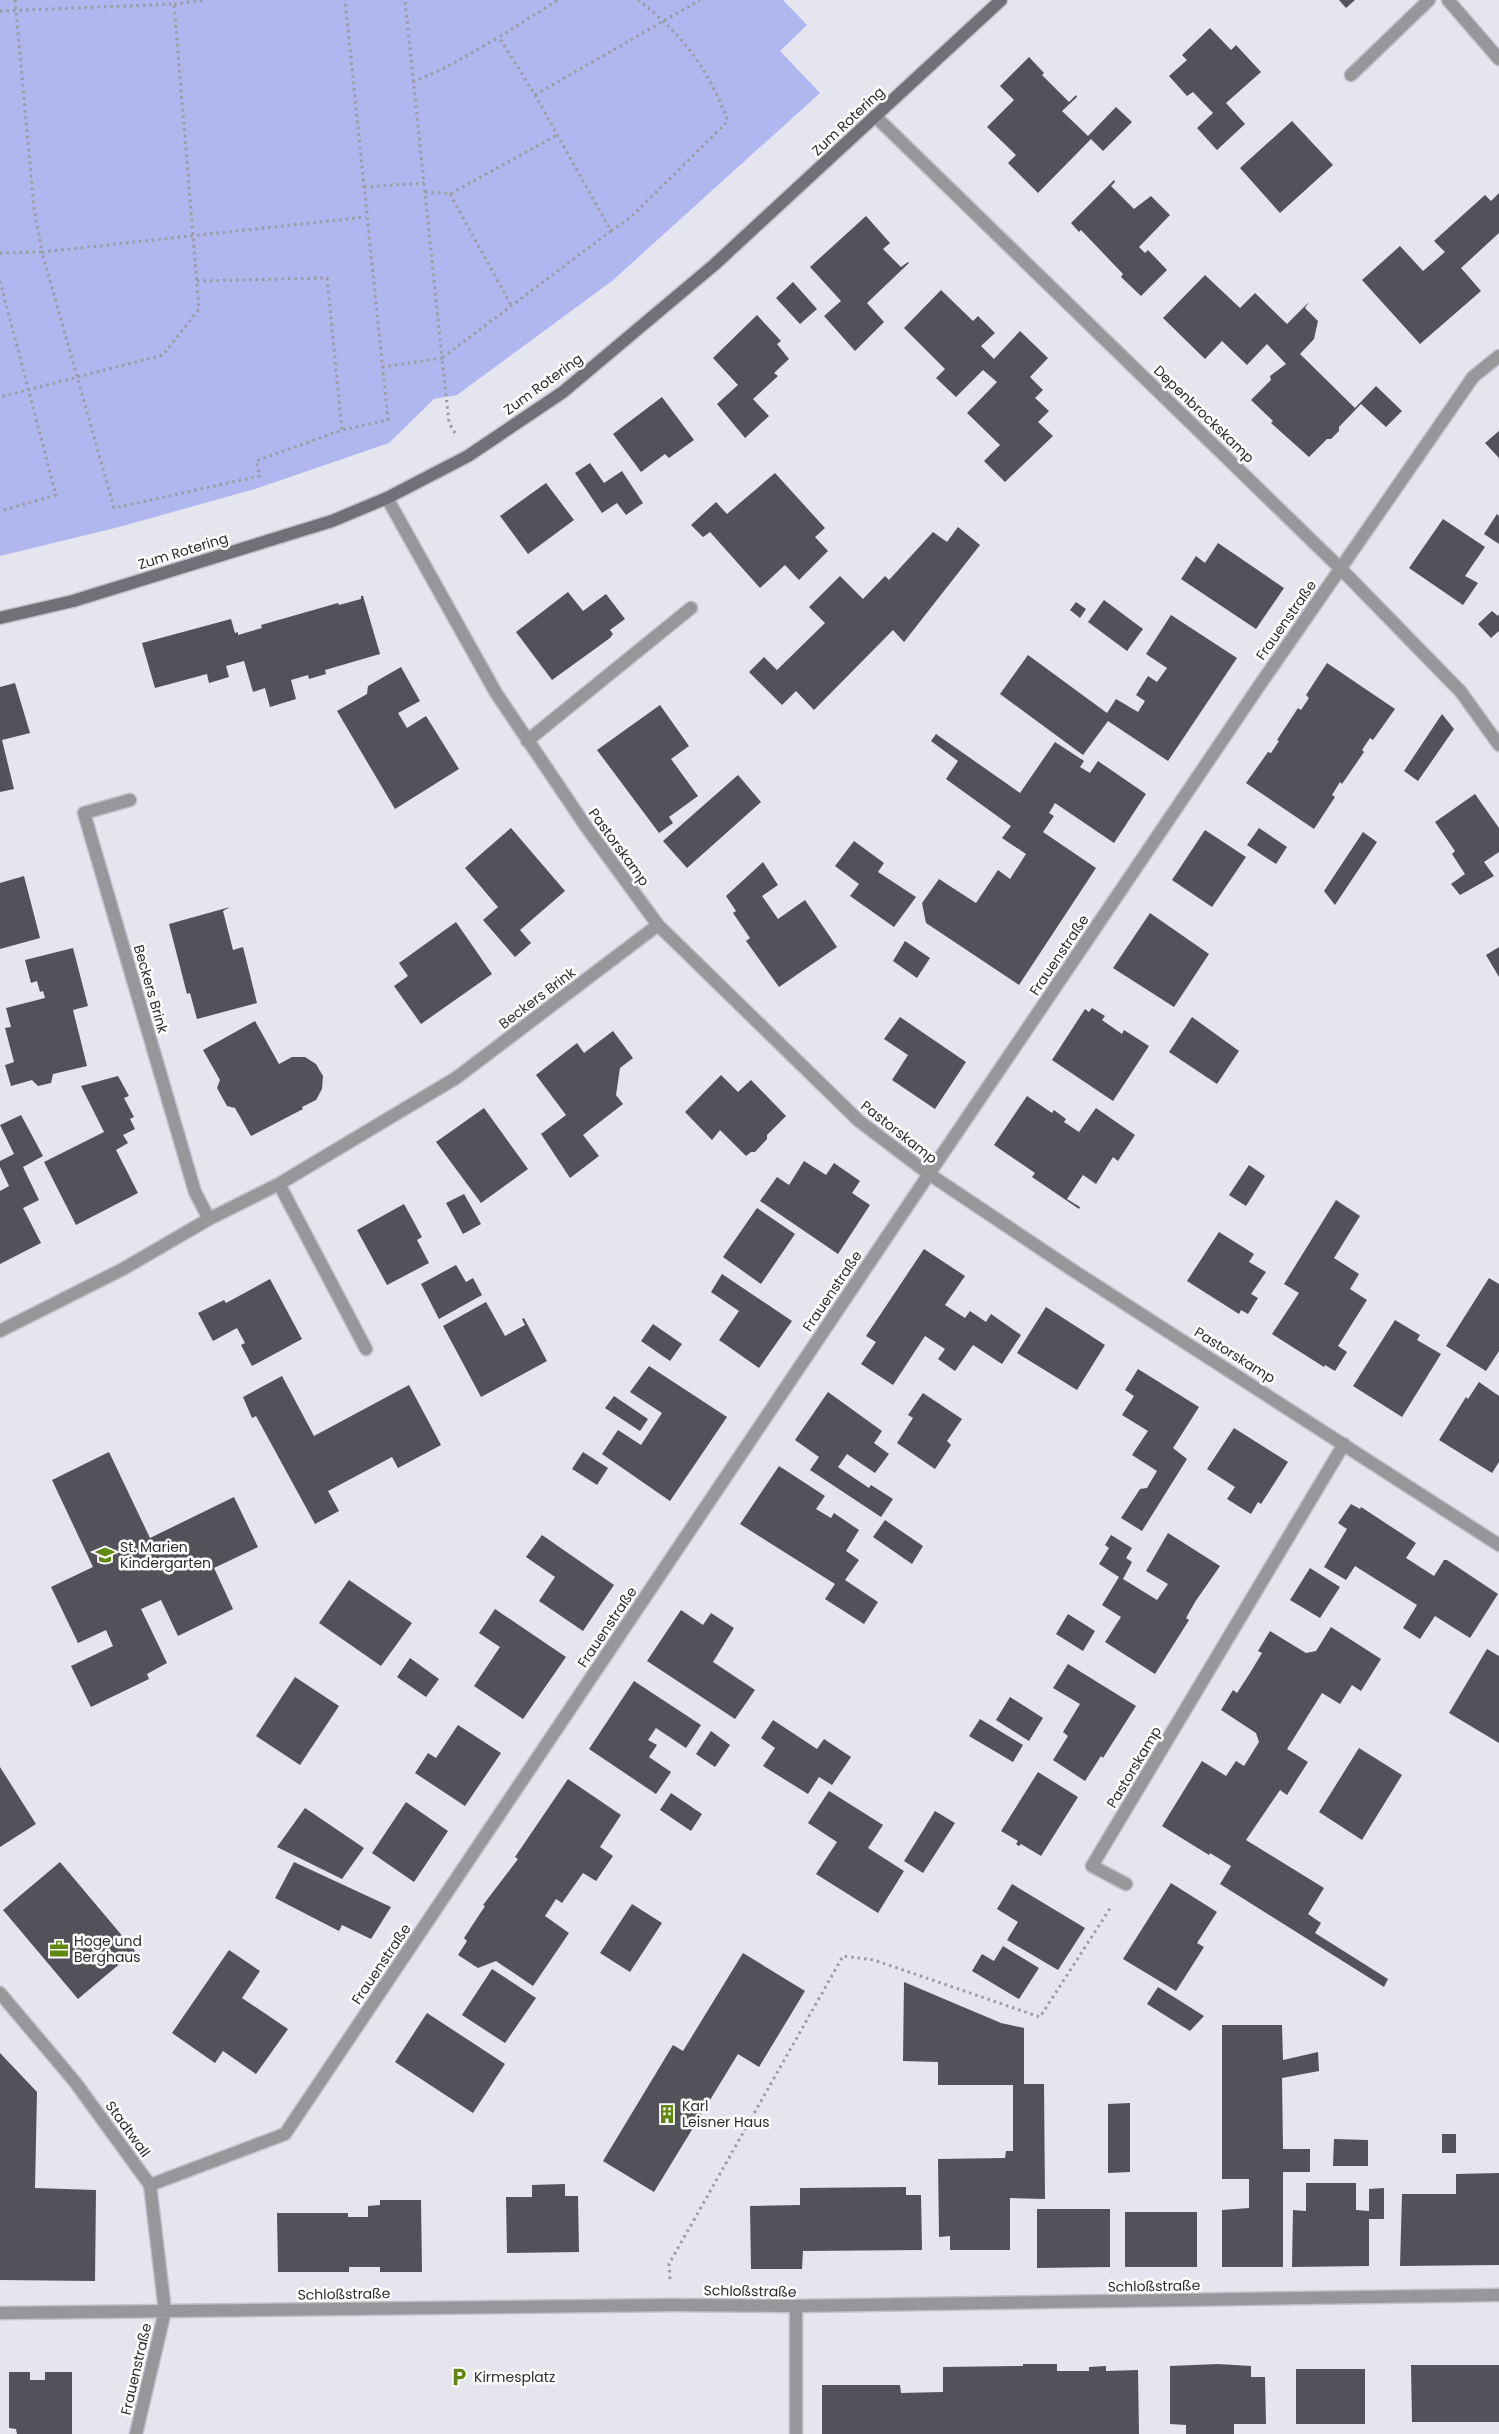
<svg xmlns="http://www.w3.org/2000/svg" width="1499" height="2434" font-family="Poppins,sans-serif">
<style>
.green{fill:#afb7ee}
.building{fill:#51525a}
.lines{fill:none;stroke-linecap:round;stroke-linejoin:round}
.lane-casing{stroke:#bfc0c9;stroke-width:15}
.street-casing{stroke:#bfc0c9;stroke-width:15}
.secondary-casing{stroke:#bfc0c9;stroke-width:15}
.path{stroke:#9b9ca3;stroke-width:3;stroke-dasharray:2.5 4;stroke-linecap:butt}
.lane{stroke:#96979b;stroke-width:12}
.street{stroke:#96979b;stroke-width:12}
.secondary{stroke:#707177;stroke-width:12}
.labels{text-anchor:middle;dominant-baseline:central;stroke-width:5;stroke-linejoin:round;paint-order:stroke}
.street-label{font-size:14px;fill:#2c2d31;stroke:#fff}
.poi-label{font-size:14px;fill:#2c2d31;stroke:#fff;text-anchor:start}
</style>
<rect width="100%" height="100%" fill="#e4e5ef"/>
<path class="green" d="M0,0H783L807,25L780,51L820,93L612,281L457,395L434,399L389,443L255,489L119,527L0,556Z"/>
<path class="building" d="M1339,0H1355L1346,8Z
M1210,28L1231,50L1236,45L1261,72L1226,103L1245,124L1217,150L1197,128L1213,113L1193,92L1187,96L1169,76L1187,60L1182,55Z
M1029,57L1044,73L1042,75L1069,102L1076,95L1077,97L1062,111L1088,136L1116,107L1132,122L1103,151L1091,139L1038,193L1008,163L1016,155L987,127L1014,100L1000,86Z
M1292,121L1333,165L1280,213L1240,168Z
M1114,180L1115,182L1111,186L1134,209L1151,196L1170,215L1139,247L1145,253L1148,250L1167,270L1141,296L1121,277L1123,274L1081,230L1079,232L1071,223Z
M1499,193V233L1461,268L1481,291L1420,344L1362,280L1400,246L1423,271L1445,252L1434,241L1485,195L1491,201Z
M866,216L890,243L883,249L901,267L908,262L909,263L867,303L884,322L855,351L824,316L841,301L810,267Z
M1205,275L1240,308L1255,293L1287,324L1309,302L1305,308L1318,321L1314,339L1300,354L1355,408L1376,386L1402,411L1386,427L1361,404L1339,427V431L1331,439H1327L1309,457L1271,423L1273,421L1251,400L1271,380L1270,376L1286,364L1267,344L1247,365L1222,341L1205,359L1163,318Z
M793,282L817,309L800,324L776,298Z
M941,290L973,321L978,316L995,333L981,346L994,359L1020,331L1048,358L1030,377L1043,390L1035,398L1049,411L1038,422L1053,436L1005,482L984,461L1000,445L967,413L997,382L983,370L956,397L936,378L945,369L904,328Z
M757,315L781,341L777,344L789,359L774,373L778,376L753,399L769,416L745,438L717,404L738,385L713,358Z
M662,397L694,440L669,458L665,454L641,472L613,434Z
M1499,431V458L1485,443Z
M590,463L604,483L622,471L643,503L626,515L617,503L602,513L575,473Z
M775,473L825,528L815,537L828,551L799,580L785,565L760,588L710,532L703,537L691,525L716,502L727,514Z
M546,483L574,520L528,554L500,516Z
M1497,514L1499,516V544L1484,534Z
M1443,519L1485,547L1465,576L1478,583L1463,605L1409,568Z
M958,527L980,545L904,642L893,630L814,710L796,691L782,705L749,672L764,657L777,670L825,623L809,607L840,576L863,599L885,576L889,580L933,532L947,542Z
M1218,543L1284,588L1256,629L1181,579L1196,556L1205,563Z
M568,592L583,611L606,594L625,619L610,630L613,634L610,638L552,680L516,632Z
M361,596H363L380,654L325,670L326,674L309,679L308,675L291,680L296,699L270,707L265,688L253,692L244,661L226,666L229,677L209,683L207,674L155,688L142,643L231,619L235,633L238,632V635L262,628L261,625L338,603L339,605L361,599Z
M1104,600L1143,629L1127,651L1088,622Z
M1076,602L1086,609L1080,618L1070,610Z
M1492,611L1498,616L1499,614V631L1491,638L1478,624Z
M1171,615L1237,658L1168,761L1108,721L1083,755L1000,694L1028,655L1107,713L1116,699L1138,712L1145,701L1136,695L1148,676L1157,682L1167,668L1146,654Z
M1327,663L1395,709L1373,740L1370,738L1362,750L1364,752L1342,784L1340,782L1332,795L1335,797L1314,829L1246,783L1268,752L1271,753L1279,741L1277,740L1298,708L1301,710L1309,698L1306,695Z
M401,667L420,701L398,713L407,728L426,716L459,769L395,809L337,711L367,694L368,686Z
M15,683L30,733L2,740L14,789L0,792V687Z
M660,705L689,746L671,759L698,796L669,817L673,823L659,833L597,750Z
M1442,714L1454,729L1418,781L1404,771Z
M936,734L1020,793L1055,742L1084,761L1080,767L1090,773L1098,761L1146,794L1114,843L1055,803L1049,813L1054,816L1043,832L1096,868L1019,985L926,923L922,903L939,879L976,903L998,870L1010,879L1026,854L1002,838L1011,826L946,779L958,761L931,741Z
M738,775L761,802L687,868L663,841Z
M1475,794L1499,828V852L1484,862L1494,876L1460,895L1451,884L1465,874L1452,854L1455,851L1435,822Z
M511,828L565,891L520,930L531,943L515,957L483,920L498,907L465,868Z
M1259,828L1287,847L1276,864L1247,845Z
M1205,830L1246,857L1212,907L1172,880Z
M1363,832L1377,842L1335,905L1324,891Z
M854,841L884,863L878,872L916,897L894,927L850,896L859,884L835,866Z
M763,862L778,885L762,896L778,919L805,900L837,947L779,987L746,941L750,938L733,913L736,911L726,896Z
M24,876L40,938L0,949V883Z
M230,907L223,911L233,950L243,947L257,1003L197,1019L190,993L187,994L169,924Z
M1150,913L1209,954L1174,1007L1113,968Z
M456,922L492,974L421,1024L394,986L408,976L399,963Z
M905,941L930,958L917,978L893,961Z
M1499,947V977L1486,955Z
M73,948L88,1006L73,1010L87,1066L53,1074L51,1083L38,1086L32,1080L11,1086L5,1065L14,1062L5,1028L11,1027L6,1008L45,998L43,991L40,992L37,981L31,983L25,960Z
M1092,1008L1105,1016L1102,1020L1122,1034L1124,1030L1149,1046L1113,1101L1052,1060L1085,1009L1089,1012Z
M900,1017L966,1062L935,1109L892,1080L908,1055L884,1039Z
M1192,1017L1239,1051L1217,1084L1169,1052Z
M255,1021L279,1064L292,1057H305L316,1064L323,1076L322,1089L316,1100L302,1107L303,1109L251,1136L235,1108L227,1106L217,1088L220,1080L203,1050Z
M613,1031L633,1058L620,1068L616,1095L623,1104L583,1135L599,1156L570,1178L541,1134L566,1115L536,1075L577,1043L584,1053Z
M721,1075L738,1092L751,1080L786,1116L767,1135V1139L755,1152H751L746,1156L720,1130L712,1140L685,1112Z
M118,1076L129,1096L124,1098L134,1117L130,1119L135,1129L123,1135L128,1143L116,1150L138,1193L76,1225L44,1162L104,1132L81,1086Z
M1027,1096L1052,1113L1054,1110L1066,1119L1064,1122L1079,1132L1096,1108L1135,1135L1118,1161L1113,1157L1096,1184L1083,1175L1067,1199L1080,1207L1079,1209L1032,1177L1035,1173L994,1145Z
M484,1108L528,1169L481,1203L436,1142Z
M21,1115L43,1156L23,1167L39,1200L23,1208L41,1243L0,1264V1191L9,1186L0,1167V1161L14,1154L0,1125Z
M804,1161L826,1175L834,1163L860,1181L852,1193L870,1205L838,1254L760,1201L777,1177L789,1185Z
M1249,1165L1265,1176L1246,1206L1229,1195Z
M464,1194L481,1224L463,1234L446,1203Z
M1336,1200L1360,1216L1334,1258L1359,1274L1350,1289L1367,1300L1338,1346L1347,1352L1335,1371L1325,1365L1324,1367L1272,1334L1299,1293L1284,1284Z
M404,1204L422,1237L417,1240L429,1263L387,1285L357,1230Z
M757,1208L795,1234L761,1284L723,1257Z
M1219,1232L1254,1254L1249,1262L1266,1272L1251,1294L1258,1298L1248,1314L1241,1310L1239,1314L1187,1281Z
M924,1249L965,1276L945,1305L965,1318L970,1311L986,1322L991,1314L1021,1335L1002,1364L973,1345L955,1371L938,1359L945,1349L925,1336L893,1385L861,1364L876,1342L866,1336Z
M456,1265L466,1282L473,1278L482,1295L439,1319L421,1284Z
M722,1274L792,1321L759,1368L719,1340L739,1311L711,1292Z
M1489,1278L1499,1284V1351L1486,1371L1446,1346Z
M270,1279L302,1339L252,1366L241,1345L245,1343L237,1328L213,1341L198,1313L224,1300L226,1303Z
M486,1302L505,1336L525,1325L522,1319L524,1318L547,1361L481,1397L443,1326Z
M1046,1307L1105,1345L1077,1390L1017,1353Z
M1395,1320L1420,1335L1417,1340L1441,1354L1402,1417L1353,1386Z
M653,1324L682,1344L670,1361L641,1341Z
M649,1366L727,1417L670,1501L602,1454L618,1430L641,1445L662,1413L630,1392Z
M1138,1369L1199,1407L1173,1448L1187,1459L1142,1531L1121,1518L1140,1489L1147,1488L1157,1471L1132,1455L1148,1431L1122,1415L1134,1396L1125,1390Z
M282,1376L314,1436L409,1385L441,1445L398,1468L392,1457L328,1491L339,1511L315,1524L256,1416L252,1418L243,1397Z
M1479,1382L1499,1396V1462L1492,1473L1439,1440L1466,1397L1468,1399Z
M828,1392L882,1431L874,1443L889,1454L875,1473L847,1454L838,1467L869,1488L871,1485L893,1499L881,1517L810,1470L819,1457L795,1440Z
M923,1393L962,1419L947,1441L951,1445L935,1469L897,1443L913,1418L908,1415Z
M614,1396L648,1419L640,1431L605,1408Z
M1234,1428L1288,1462L1261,1504L1258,1502L1251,1514L1227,1499L1235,1487L1207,1469Z
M109,1452L150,1538L234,1497L258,1547L214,1568L233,1609L178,1636L161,1600L141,1609L167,1663L147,1674L149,1679L91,1707L71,1666L113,1646L106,1630L78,1643L51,1587L93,1567L52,1480Z
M583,1452L608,1468L597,1485L572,1469Z
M779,1466L825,1496L816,1509L831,1518L834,1513L859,1530L846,1551L859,1560L845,1580L878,1602L864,1624L825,1599L835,1584L740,1524Z
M1351,1504L1360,1509L1361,1507L1416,1543L1406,1558L1434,1576L1444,1560H1447L1498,1594L1470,1638L1435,1616L1420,1639L1403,1628L1417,1605L1355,1566L1346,1580L1324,1567L1347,1529L1338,1523Z
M885,1520L923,1546L912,1564L873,1537Z
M1168,1533L1220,1566L1195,1602L1186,1618L1189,1620L1155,1674L1105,1642L1121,1617L1102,1605L1119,1577L1099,1564L1109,1548L1105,1545L1111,1535L1132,1548L1126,1558L1132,1562L1123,1579L1157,1600L1168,1584L1146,1571Z
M542,1535L614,1585L583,1631L539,1601L555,1577L526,1557Z
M1310,1568L1340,1587L1320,1618L1290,1600Z
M349,1580L412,1623L381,1666L319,1623Z
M495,1609L566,1657L523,1719L474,1686L500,1647L479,1633Z
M681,1610L703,1625L711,1613L734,1628L713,1662L755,1690L735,1719L647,1661Z
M1068,1614L1095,1631L1083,1651L1056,1634Z
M1331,1627L1381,1659L1361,1691L1352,1685L1340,1704L1322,1693L1287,1749L1308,1762L1287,1795L1280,1790L1246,1840L1324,1888L1308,1914L1321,1923L1315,1933L1388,1979L1384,1987L1220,1884L1231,1866L1210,1853L1209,1855L1162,1826L1202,1761L1226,1776L1236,1761L1244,1766L1259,1742L1256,1733L1221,1710L1233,1690L1237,1693L1250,1673L1262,1653L1258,1651L1270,1631L1306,1653L1316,1651Z
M1487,1649L1499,1656V1743L1449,1713Z
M410,1658L439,1679L426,1697L397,1677Z
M1068,1664L1136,1706L1103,1758L1101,1756L1085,1781L1053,1760L1068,1736L1063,1732L1080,1704L1053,1688Z
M295,1677L339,1706L300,1765L256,1736Z
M634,1681L701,1725L686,1748L656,1728L648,1740L657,1745L649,1757L671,1772L656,1794L589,1749Z
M1010,1697L1043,1718L1029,1741L996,1720Z
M980,1719L1023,1745L1013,1762L969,1736Z
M773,1720L817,1749L824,1739L851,1757L832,1785L819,1777L808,1794L763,1766L775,1748L761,1738Z
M458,1725L501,1753L465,1806L415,1773L428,1753L436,1758Z
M711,1731L730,1745L715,1767L696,1754Z
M1359,1748L1402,1775L1362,1840L1319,1812Z
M0,1767L36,1824L0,1847Z
M1038,1772L1078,1797L1041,1856L1021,1844L1019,1846L1016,1844L1018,1841L1001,1831Z
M568,1779L621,1815L600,1847L613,1856L596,1881L583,1873L562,1903L556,1899L545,1916L569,1933L533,1986L496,1961L478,1968L458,1955L467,1941L464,1938L485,1906L483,1905L518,1859L515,1857Z
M829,1791L883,1825L868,1848L904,1871L878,1913L816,1874L837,1842L808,1823Z
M671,1793L702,1814L691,1831L660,1810Z
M406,1802L448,1831L414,1882L372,1853Z
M305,1808L364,1848L342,1879L277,1847Z
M935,1811L955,1823L923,1873L904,1861Z
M60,1862L135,1951L78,1999L3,1910Z
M294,1862L391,1907L371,1939L342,1925L339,1931L275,1898Z
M1171,1883L1217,1912L1197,1943L1204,1947L1176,1991L1123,1959Z
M1012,1884L1085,1928L1058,1970L1007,1940L1018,1922L997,1909Z
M632,1904L662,1923L630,1972L600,1953Z
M1003,1946L1039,1968L1019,1999L972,1971L982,1954L994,1961Z
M229,1950L260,1971L242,1998L288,2029L256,2074L223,2051L215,2063L172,2033Z
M743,1953L805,1991L759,2067L738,2054L654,2192L603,2161L673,2045L683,2051Z
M492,1969L536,1998L505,2043L462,2015Z
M904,1982L1001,2023L1024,2028V2084H1044L1045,2199L1010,2198V2250H950V2236L939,2237L938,2159L1005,2158L1006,2151H1013V2085H938V2062L903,2061Z
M1158,1987L1204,2016L1190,2031L1147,2004Z
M427,2013L505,2064L473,2113L395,2062Z
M1222,2025H1282L1283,2060L1318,2052L1319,2071L1282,2078L1283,2149H1310V2172H1283V2267H1222V2210L1249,2208V2179H1222Z
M0,2053L37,2092L35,2188L96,2190L95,2281L0,2280Z
M1130,2103V2172L1108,2173V2104Z
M1442,2134H1456V2153H1442Z
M1334,2139L1368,2140V2166H1333Z
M1499,2173V2265L1400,2266L1402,2194H1456V2174Z
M1306,2183H1356V2210L1369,2211V2189L1384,2188V2219H1369V2266L1292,2267L1293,2210L1306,2211Z
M565,2184V2196H578L579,2252L507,2253L506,2197H532V2185Z
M906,2187V2195H921L922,2250L803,2251L802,2269H751L750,2206L800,2205V2188Z
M380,2200H421L422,2272H380V2267H349V2272H278L277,2213H348V2217H368V2206L380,2205Z
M1037,2209H1110V2267L1037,2268Z
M1125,2212H1197V2267H1125Z
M1023,2364H1057V2371H1089V2367L1106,2366V2371L1138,2370L1139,2434H822V2385H900L901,2393L943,2392V2367L1023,2366Z
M1218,2364L1251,2366V2377H1265L1266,2424H1234V2434H1186V2425L1170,2424V2366Z
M1411,2365H1499V2422H1412Z
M1296,2369H1365V2424H1296Z
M9,2372H30V2380H45V2372H72V2434H17L16,2429L9,2428Z"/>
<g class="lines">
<g class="lane-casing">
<path id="lane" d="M796,2434V2306"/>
</g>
<g class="street-casing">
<path id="street" d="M1448,0L1499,59
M1351,75L1429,0
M875,116L1340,568L1461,692L1499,745
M387,498L496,693L587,828L658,925L859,1121L929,1174L1074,1271L1499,1545
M527,741L691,608
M130,800L84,813L195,1192L209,1219
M279,1184L366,1349
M0,1331L123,1269L209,1219L279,1184L456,1078L658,925
M1126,1884L1092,1866L1344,1444
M0,1993L75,2082L150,2185L165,2311L136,2434
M150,2185L285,2134L929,1174L1257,689L1473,377L1499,356
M0,2313L673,2305L796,2306L1499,2295"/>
</g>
<g class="secondary-casing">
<path id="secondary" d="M0,618L73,601L332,521L387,498L468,456L563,392L714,265L1001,0"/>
</g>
<path class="path" d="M15,0L34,208L42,252L366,217
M174,4L206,0
M0,11L174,4L199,309L163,355L0,397
M413,82L447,67L499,37
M535,95L700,0
M364,187L424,183
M425,192L450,194L557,135
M450,194L512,307
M611,231L630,218L728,121C708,69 683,34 638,0
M0,253L42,252L114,508L260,476L256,461L342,430L388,420L345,0
M0,281L56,495L0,511
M197,281L327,278L342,430
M382,367L442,358L405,0
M455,433L449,423L442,358L611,231L535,95L499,37L558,0
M670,2279L669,2264L843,1956L874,1960L1040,2017L1111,1907"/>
<use href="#lane" class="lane"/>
<use href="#street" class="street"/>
<use href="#secondary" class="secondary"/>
</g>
<defs>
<g id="school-bare" transform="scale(1.5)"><path d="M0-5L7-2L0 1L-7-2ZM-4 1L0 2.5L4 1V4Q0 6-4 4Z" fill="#608811" stroke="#fff" stroke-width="2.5" paint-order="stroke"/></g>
<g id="office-bare" transform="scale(1.5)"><path d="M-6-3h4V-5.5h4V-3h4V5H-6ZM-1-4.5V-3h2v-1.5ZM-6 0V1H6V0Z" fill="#608811" stroke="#fff" stroke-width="2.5" paint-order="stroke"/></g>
<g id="building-bare" transform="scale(1.5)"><path d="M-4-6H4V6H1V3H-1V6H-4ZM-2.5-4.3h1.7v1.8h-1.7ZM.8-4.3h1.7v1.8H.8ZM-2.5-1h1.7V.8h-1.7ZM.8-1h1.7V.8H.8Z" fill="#608811" stroke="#fff" stroke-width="2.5" paint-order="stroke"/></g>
<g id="parking-bare" transform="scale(1.5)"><path d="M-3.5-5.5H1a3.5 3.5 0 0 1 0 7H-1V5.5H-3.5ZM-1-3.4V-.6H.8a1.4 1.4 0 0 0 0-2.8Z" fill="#608811" stroke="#fff" stroke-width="2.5" paint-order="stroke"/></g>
</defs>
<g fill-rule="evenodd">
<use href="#school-bare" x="105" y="1555"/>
<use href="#office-bare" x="59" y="1949"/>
<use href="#building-bare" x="667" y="2114"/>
<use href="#parking-bare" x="459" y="2377"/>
</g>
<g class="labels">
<g class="street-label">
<text transform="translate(848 121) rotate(-43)">Zum Rotering</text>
<text transform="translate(543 384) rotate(-36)">Zum Rotering</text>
<text transform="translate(1204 414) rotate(44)">Depenbrockskamp</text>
<text transform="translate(183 551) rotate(-17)">Zum Rotering</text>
<text transform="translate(1286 620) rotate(-55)">Frauenstraße</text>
<text transform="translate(619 847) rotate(54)">Pastorskamp</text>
<text transform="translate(1059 955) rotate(-56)">Frauenstraße</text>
<text transform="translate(151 989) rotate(74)">Beckers Brink</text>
<text transform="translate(537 998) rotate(-37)">Beckers Brink</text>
<text transform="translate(899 1132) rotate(38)">Pastorskamp</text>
<text transform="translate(832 1291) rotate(-56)">Frauenstraße</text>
<text transform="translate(1235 1355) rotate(32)">Pastorskamp</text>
<text transform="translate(607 1627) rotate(-56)">Frauenstraße</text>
<text transform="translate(1134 1767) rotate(-59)">Pastorskamp</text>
<text transform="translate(381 1964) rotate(-56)">Frauenstraße</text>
<text transform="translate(128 2129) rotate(54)">Stadtwall</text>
<text transform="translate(1154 2286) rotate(-1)">Schloßstraße</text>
<text transform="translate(750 2291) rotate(1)">Schloßstraße</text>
<text transform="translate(344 2294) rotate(-1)">Schloßstraße</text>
<text transform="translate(136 2369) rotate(-77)">Frauenstraße</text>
</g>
<g class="poi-label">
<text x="120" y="1547">St. Marien<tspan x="120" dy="16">Kindergarten</tspan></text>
<text x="74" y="1941">Hoge und<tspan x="74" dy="16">Berghaus</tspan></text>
<text x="682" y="2106">Karl<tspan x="682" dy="16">Leisner Haus</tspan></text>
<text x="474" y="2377">Kirmesplatz</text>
</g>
</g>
</svg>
